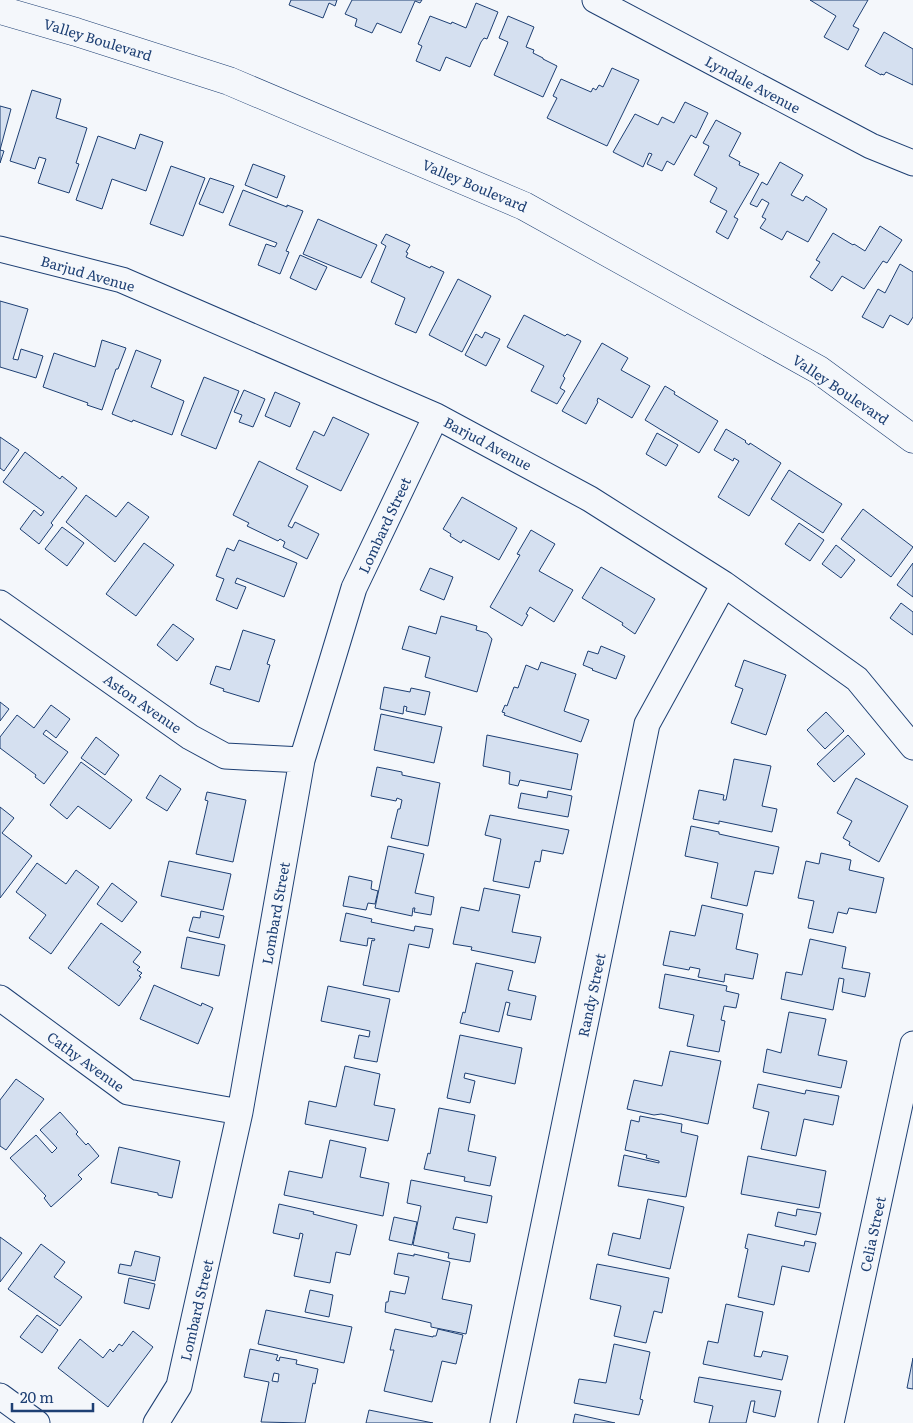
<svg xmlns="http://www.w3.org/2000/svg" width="913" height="1423" font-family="Literata,serif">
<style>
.building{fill:#d5e0f0;stroke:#1d3f73;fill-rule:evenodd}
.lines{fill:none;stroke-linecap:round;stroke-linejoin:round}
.minor-casing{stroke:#1d3f73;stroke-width:27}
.primary-casing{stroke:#1d3f73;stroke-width:29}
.minor{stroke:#f4f7fb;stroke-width:25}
.primary{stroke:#f4f7fb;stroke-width:28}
.labels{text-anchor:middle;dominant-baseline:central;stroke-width:4;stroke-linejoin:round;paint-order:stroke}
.street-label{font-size:14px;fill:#1d3f73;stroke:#f4f7fb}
</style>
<rect width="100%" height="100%" fill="#f4f7fb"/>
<path class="building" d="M291,0H337L335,6L329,3L323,18L289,5Z
M352,0H422L420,3L415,1L401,33L377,23L372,33L355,26L357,19L345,14Z
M810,0H868L853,26L859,29L848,50L824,37L836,16Z
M476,3L498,12L487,39L484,38L481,42L470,67L446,57L440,71L416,61L422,46L418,44L430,16L451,24L452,22L466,28Z
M508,16L534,27L526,47L534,50L533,53L543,58V59L557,66L543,97L494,75L507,45L508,42L499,38Z
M884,32L913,49V85L886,72L884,75L881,74V75L865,66Z
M612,68L639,80L607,146L547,118L557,98L553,96L561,79L591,92L593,88L596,90L599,85L603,87Z
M32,90L61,99L56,118L87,128L76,163L79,164L69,193L38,183L46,159L39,157L35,169L10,161Z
M685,102L708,113L696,138L691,135L674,165L667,161L662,171L647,164L652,154L649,153L643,167L613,152L635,114L658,125L662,117L674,123Z
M0,106L11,109L0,150L4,151L0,163Z
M716,120L741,133L729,156L740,162L739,165L759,174L734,217L738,219L728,239L716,232L727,211L710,202L717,188L694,175L708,149L709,146L703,143Z
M140,134L163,142L146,191L112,179L102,209L76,200L98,136L135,149Z
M780,162L803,175L791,195L803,201L806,196L827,209L808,242L787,231L782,240L760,228L766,219L762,217L769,203L762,199L757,207L750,204L762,182L767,185Z
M253,164L285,176L277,198L245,185Z
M171,166L205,178L183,236L150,224Z
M210,178L234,186L223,213L199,204Z
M243,190L287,207V205L303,211L286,251L289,252L280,274L258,265L266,244L275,247L277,243L229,225Z
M318,219L377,245L361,278L303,254Z
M880,226L902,240L887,263L883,261L864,289L842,276L832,291L810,277L820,262L816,260L833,233L853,245L854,244L865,251Z
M386,234L410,245L406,252L408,253L406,257L430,268L431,266L444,272L416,333L395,324L405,298L371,282L386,246L381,243Z
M300,255L327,267L316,290L290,278Z
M900,264L913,272V317L908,325L890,315L883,328L862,317L878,289L885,293Z
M458,279L491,296L462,352L429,335Z
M0,301L28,309L13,359L18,360L21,349L43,356L36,378L0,367Z
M524,315L565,336L567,334L581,341L563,376L565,378L560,388L565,391L557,404L531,391L544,366L507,347Z
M485,332L500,339L486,366L465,355L476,334L482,338Z
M102,340L126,348L118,369H116L102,410L87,405L88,403L43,387L54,353L95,367Z
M602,343L628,358L621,370L650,386L632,418L598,398L597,401L598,402L586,424L562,411Z
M136,350L161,360L151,387L184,401L172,435L133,420L132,422L112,414Z
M204,377L239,391L216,449L181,435Z
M665,386L675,392L674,394L718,421L699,453L645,420Z
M244,390L265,399L253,427L239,422L242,415L234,412Z
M275,392L300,403L290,427L265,416Z
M333,417L369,434L341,491L296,469L314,431L324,436Z
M726,429L746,441L745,442L749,445L750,443L781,463L749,516L718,497L739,461L734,458L733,461L714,450Z
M657,433L678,445L666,466L646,454Z
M0,437L19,450L4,471L0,468Z
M25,452L60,479L62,476L77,488L51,523L53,525L39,544L20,529L34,510L41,516L44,512L3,482Z
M259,461L308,486L288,526L292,528L295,522L319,534L307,559L283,547L285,542L280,539L278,541L247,526L249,523L233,515Z
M789,470L842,504L823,533L771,499Z
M86,495L116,517L128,502L149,517L115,562L66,522Z
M462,497L517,528L499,560L463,540L461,543L450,536L451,534L443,529Z
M863,509L913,547L891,577L841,539Z
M799,523L824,540L810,561L785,544Z
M62,527L84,543L67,566L45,549Z
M531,530L555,544L539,571L573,590L554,622L530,607L526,614L528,615L522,626L490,607L520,555L517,554Z
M239,540L297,563L284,597L237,578L235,583L246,587L237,609L216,600L224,579L216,576L227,548L234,551Z
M144,543L174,565L136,616L106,594Z
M836,545L855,560L841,578L822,564Z
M913,563V597L897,585Z
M601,567L655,599L635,634L622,625L623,623L582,598Z
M430,568L453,577L444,600L420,590Z
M901,603L913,612V635L890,618Z
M441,616L477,626L476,630L487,633L492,639L477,692L425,677L430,657L402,649L409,626L436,634Z
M173,624L194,639L177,661L157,645Z
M243,630L275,640L267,664L270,665L259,702L223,691L224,689L210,684L216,666L230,670Z
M601,646L625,656L616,679L592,670L593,669L583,665L588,651L598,654Z
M744,660L786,675L766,735L731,723L743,689L735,686Z
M541,662L576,674L564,711L589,720L581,742L504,715L505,713L502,712L505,705L507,706L514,687L518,688L526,665L538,670Z
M384,687L410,692L411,688L430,692L425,715L406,711L407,707L404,706L403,714L380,709Z
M0,702L9,709L0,721Z
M51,705L70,719L56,738L46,730L43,734L68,752L44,784L35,777L36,775L0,748V737L17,715L34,728Z
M826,712L844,731L825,749L807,730Z
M381,714L442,727L434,763L374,750Z
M487,735L578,754L571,790L520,780L518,786L509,784L510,772L483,766Z
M848,735L865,754L834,782L817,764Z
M96,737L119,755L105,775L81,758Z
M734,759L771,766L762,806L777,809L772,832L719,821V824L693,819L699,790L724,795L723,800H726Z
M81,762L132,800L110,829L78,806L67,819L50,805Z
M377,767L402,772V775L440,783L428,846L391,838L398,809H400L402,800L397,798L396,801L371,796Z
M160,775L181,789L167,811L146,798Z
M856,778L908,806L879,862L849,845L850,842L843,838L852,821L837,813Z
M548,791L572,796L568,817L518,808L521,793L547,798Z
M207,792L246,800L233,862L196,854L208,801L205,800Z
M0,807L14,818L2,833L32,856L0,898Z
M490,815L569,830L563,854L542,850L540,862L535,861L529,888L493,881L501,839L485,835Z
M691,826L719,832V834L779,847L773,874L755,871L747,906L711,898L718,863L685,856Z
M388,846L424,854L415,893L434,897L431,915L414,912L415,908H413L412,916L375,908Z
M821,853L851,860L849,870L884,878L876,913L849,908L847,914L838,912L833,933L808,928L814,901L798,898L806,861L819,864Z
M169,861L231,874L223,910L161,896Z
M37,863L66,884L76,870L99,887L51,954L29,938L46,915L16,892Z
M349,876L372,881L371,889L378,891L375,904L368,903L366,910L343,906Z
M112,883L137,902L122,922L97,904Z
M484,888L520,895L512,932L541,937L535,963L471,950L472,947L453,944L461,907L479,911Z
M702,905L743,914L736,949L758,954L753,979L725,974L724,982L698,977L700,969L690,967L689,970L663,965L670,931L695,936Z
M201,911L224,916L219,938L189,931L193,917L200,918Z
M346,913L372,919L371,922L414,931L415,926L433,929L429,948L409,944L399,992L363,985L372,940L374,941L375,939L368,938L367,946L340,941Z
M101,923L141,952L133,962L140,967L137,970L142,973L139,976L141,977L119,1006L68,968Z
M187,937L225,945L219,976L181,968Z
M810,939L846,947L842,968L870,973L865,997L842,992L844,979L839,978L833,1010L781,999L786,972L802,975Z
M476,963L513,971L508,990L536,996L531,1020L507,1015L510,1003L506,1002L499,1032L460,1023L463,1012L465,1013Z
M665,974L727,986L726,991L739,994L736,1008L724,1006L721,1020L725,1021L719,1052L687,1046L694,1015L659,1008Z
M154,985L201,1006L202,1003L213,1008L198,1044L140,1019Z
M328,986L390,999L377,1062L354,1058L359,1035L369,1037L370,1031L321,1021Z
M789,1012L826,1019L818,1055L847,1061L841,1088L763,1072L767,1049L781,1053Z
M460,1035L522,1048L515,1084L465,1073L464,1078L475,1081L470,1103L447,1098Z
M670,1051L721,1061L708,1124L661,1114L654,1115L627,1109L634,1080L662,1086Z
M345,1066L380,1074L374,1105L395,1109L388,1141L305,1124L309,1101L336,1107Z
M16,1079L44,1099L6,1150L0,1146V1100Z
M758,1084L805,1094L806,1090L839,1096L833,1125L804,1119L796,1156L761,1149L769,1112L753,1108Z
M439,1108L475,1115L468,1151L496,1157L490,1186L464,1181L465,1177L424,1169L428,1153L430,1154Z
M60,1112L78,1132L76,1134L86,1145L88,1143L99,1156L78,1175L82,1179L51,1207L44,1198L46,1196L10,1158L36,1135L52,1153L57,1148L40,1130Z
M640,1116L682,1124L681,1132L698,1136L686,1197L618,1186L624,1155L659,1163V1161L646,1158L647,1155L625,1150L631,1120L639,1122Z
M330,1140L366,1148L360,1177L389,1183L383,1216L284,1195L289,1171L322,1178Z
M119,1147L180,1161L172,1198L158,1195V1193L111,1183Z
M748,1156L826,1171L819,1208L741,1194Z
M411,1180L492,1196L487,1223L456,1217L453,1229L475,1234L470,1262L448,1258L449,1253L413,1245L421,1206L407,1203Z
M648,1199L684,1207L670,1269L608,1255L613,1233L640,1239Z
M279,1204L314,1212L313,1214L357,1225L350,1255L336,1252L330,1283L294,1276L303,1234L300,1233L299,1239L273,1233Z
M797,1209L821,1213L816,1235L775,1226L778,1212L796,1216Z
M394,1217L417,1222L412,1245L389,1240Z
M748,1234L804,1246L805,1241L816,1243L809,1272L782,1266L774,1305L738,1297L748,1249L745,1248Z
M0,1237L22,1253L0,1282Z
M41,1244L65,1262L54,1277L82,1297L60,1326L8,1289Z
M135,1251L160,1257L155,1281L118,1273L120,1264L131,1266Z
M398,1253L414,1256V1254L450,1262L442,1299L472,1305L466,1334L431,1327V1323L385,1312L386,1302H388L390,1291L405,1294L409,1277L394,1274Z
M597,1264L669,1278L662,1313L654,1311L646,1343L614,1336L621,1306L590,1299Z
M129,1278L155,1284L149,1309L124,1303Z
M310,1290L333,1295L329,1317L305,1312Z
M726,1304L763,1312L754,1356L761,1357L763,1351L788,1356L782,1380L703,1364L708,1341L718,1343Z
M266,1310L352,1327L344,1363L258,1344Z
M37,1315L58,1330L42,1353L20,1337Z
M395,1329L433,1337V1336H436L438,1329L463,1335L456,1364L442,1361L432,1402L384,1391L394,1350H390Z
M133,1331L153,1347L108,1407L58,1368L80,1339L103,1358L110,1349L113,1352L119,1344L122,1346Z
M614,1344L650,1352L640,1399L643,1400L639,1415L574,1403L579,1379L606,1383Z
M250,1349L278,1355L276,1360L279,1361L280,1357L297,1360L296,1364L318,1369L315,1384L313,1383L305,1423L261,1422L269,1382L244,1377ZM274,1373L279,1374L278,1382L272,1381Z
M913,1358V1389L907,1388Z
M699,1377L781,1391L775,1417L753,1412L755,1401H751L746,1423H709L713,1406L694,1402Z
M369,1410L433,1423H366Z
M575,1414L615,1423H573Z"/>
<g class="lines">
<g class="minor-casing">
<path id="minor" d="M595,0L871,146L913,163
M0,249L122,280L436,416L590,499L724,584L857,679L913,747
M0,603L190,737L225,756L302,760
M0,998L128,1092L240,1112
M0,1396L37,1423
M156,1423L179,1386L240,1112L302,760L354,588L436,416
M503,1423L647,724L724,584
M831,1423L913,1044"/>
</g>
<g class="primary-casing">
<path id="primary" d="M0,10L76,32L229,81L524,206L819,370L913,439"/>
</g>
<use href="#minor" class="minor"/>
<use href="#primary" class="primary"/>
</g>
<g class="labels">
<g class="street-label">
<text transform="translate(98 39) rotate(17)">Valley Boulevard</text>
<text transform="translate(753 84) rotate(28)">Lyndale Avenue</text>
<text transform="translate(475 185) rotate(23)">Valley Boulevard</text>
<text transform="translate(88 273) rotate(16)">Barjud Avenue</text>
<text transform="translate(841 389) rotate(34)">Valley Boulevard</text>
<text transform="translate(488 443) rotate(28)">Barjud Avenue</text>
<text transform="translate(384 525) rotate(-65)">Lombard Street</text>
<text transform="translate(143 703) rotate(35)">Aston Avenue</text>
<text transform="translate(275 913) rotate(-80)">Lombard Street</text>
<text transform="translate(591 995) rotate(-78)">Randy Street</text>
<text transform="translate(86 1061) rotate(36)">Cathy Avenue</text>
<text transform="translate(872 1234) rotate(-78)">Celia Street</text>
<text transform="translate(196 1310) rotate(-77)">Lombard Street</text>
</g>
</g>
<path d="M12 1403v8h81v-8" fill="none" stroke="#1d3f73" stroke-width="2.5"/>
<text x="20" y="1403" font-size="15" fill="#1d3f73" stroke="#f4f7fb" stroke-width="4" paint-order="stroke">20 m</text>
</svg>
